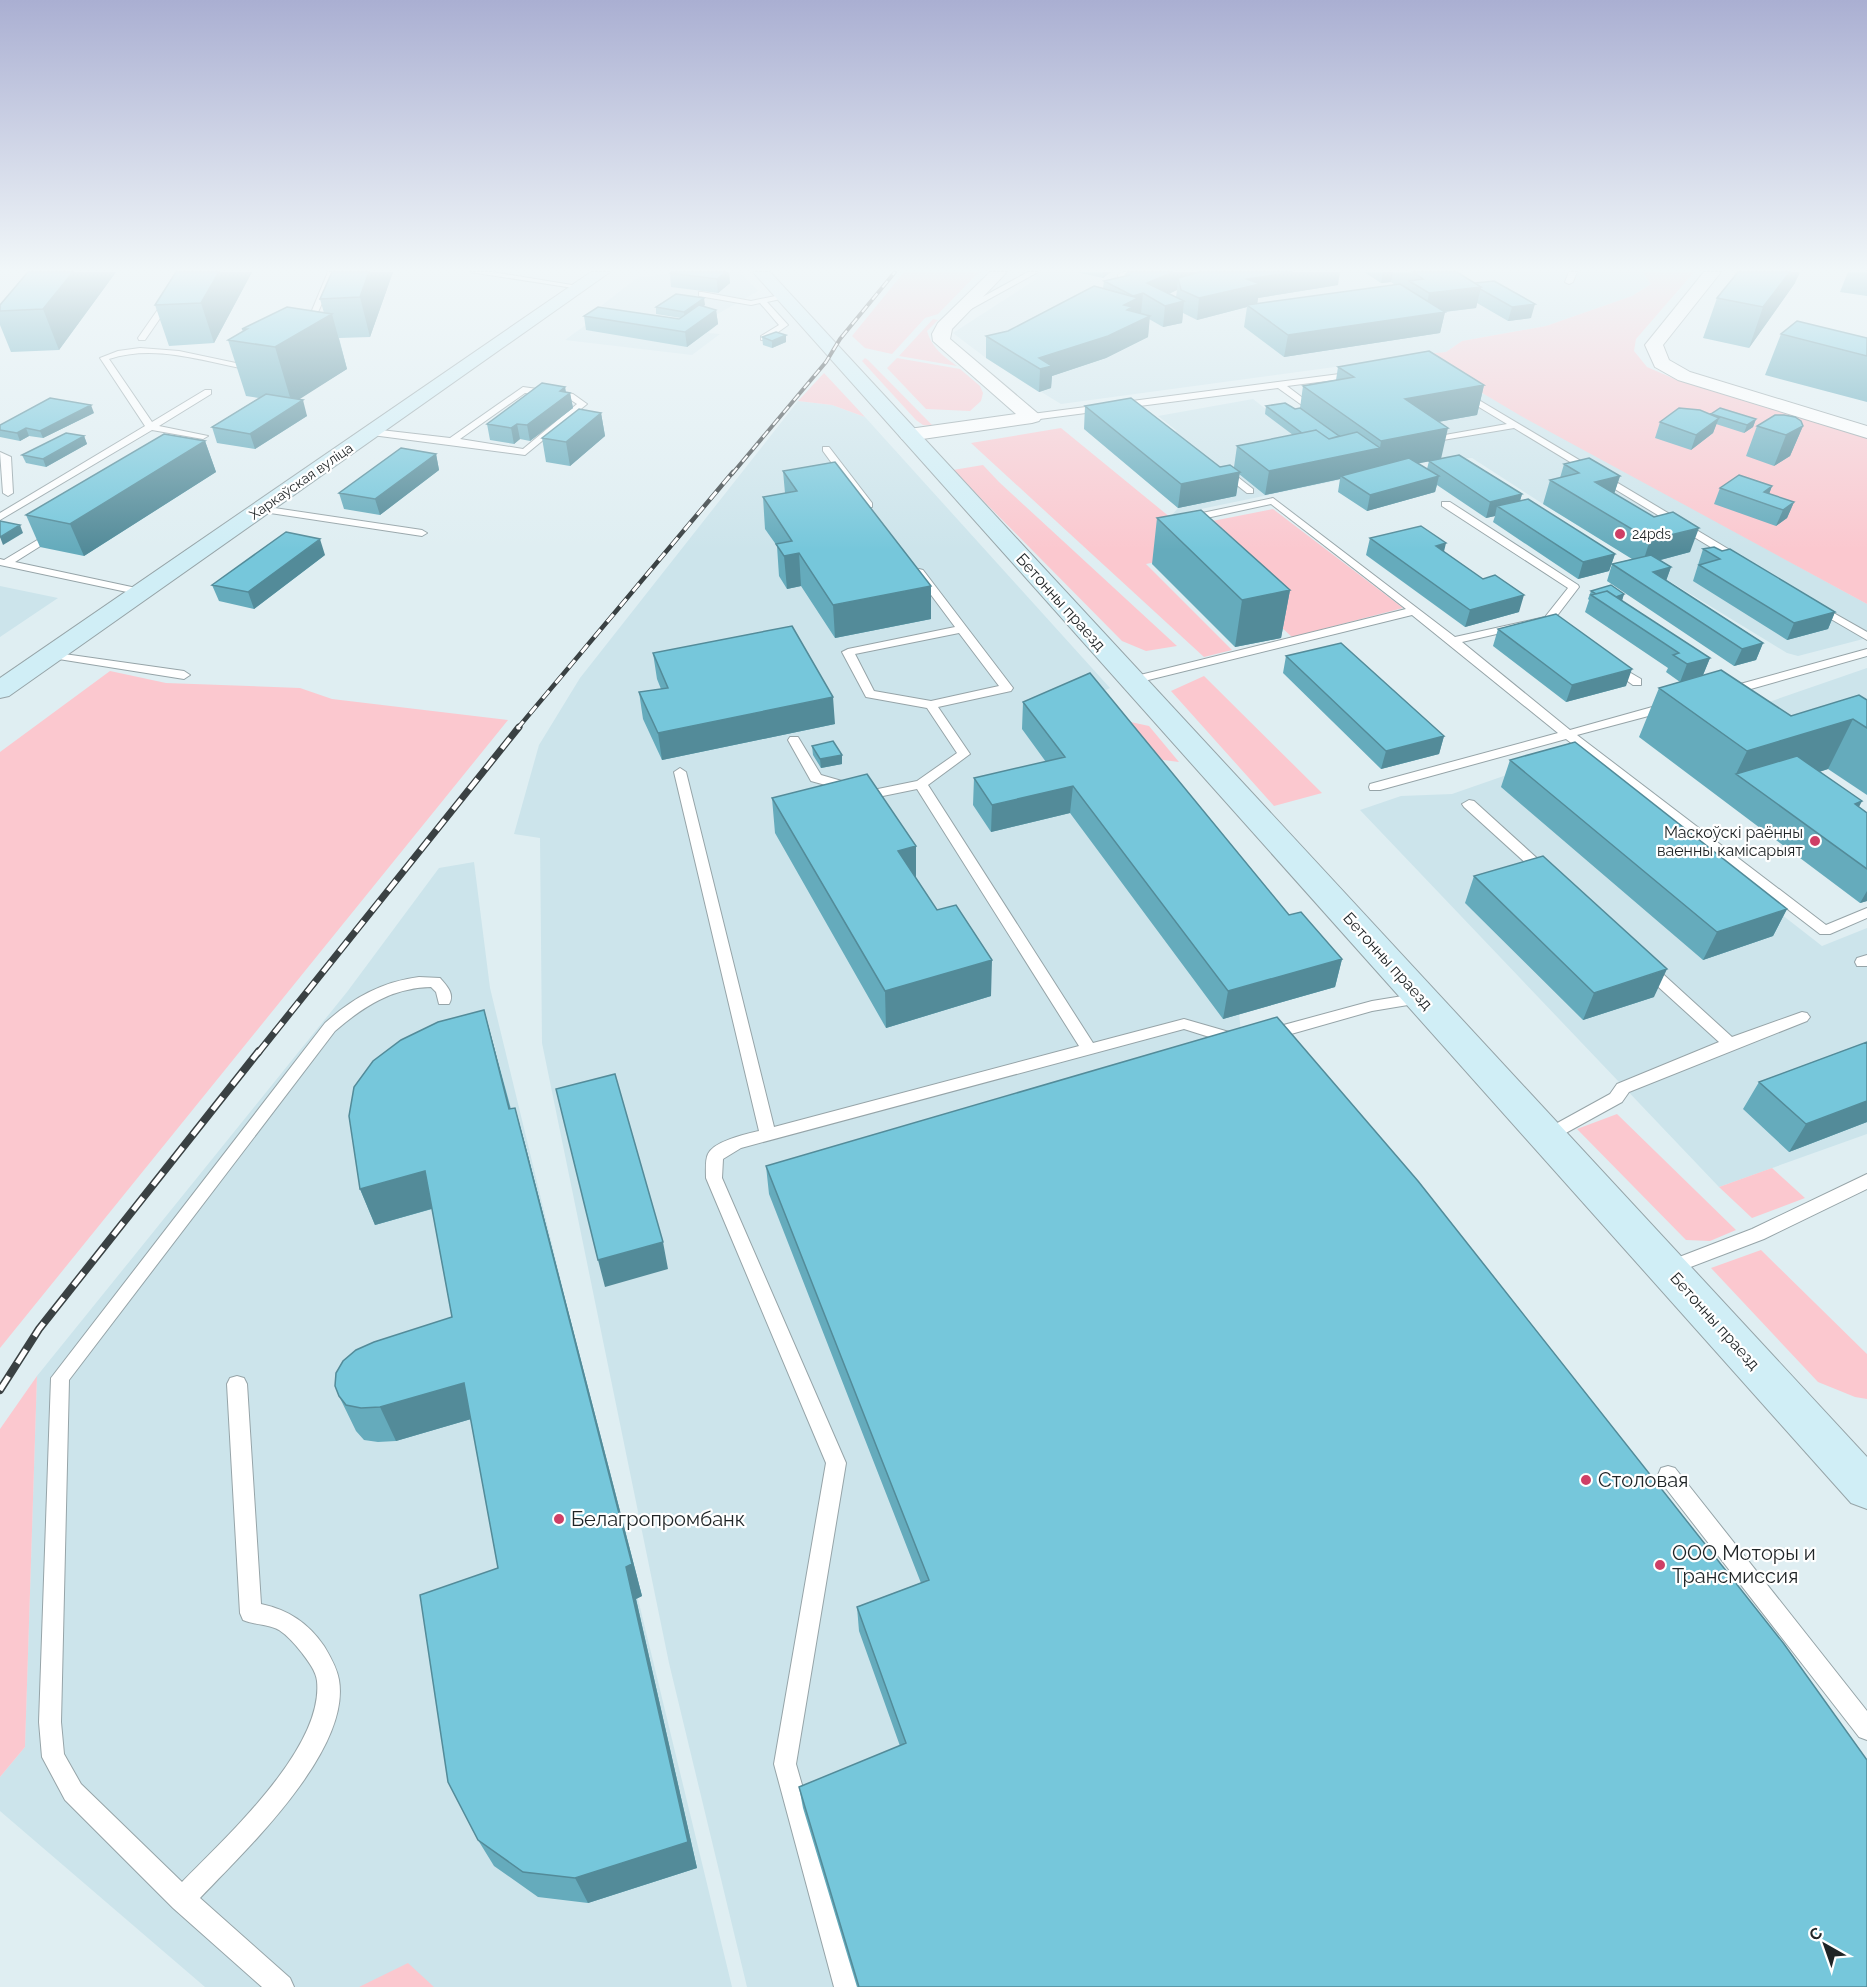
<svg xmlns="http://www.w3.org/2000/svg" width="1867" height="1987" font-family="Raleway,sans-serif">
<style>
.built{fill:#cce4eb}
.green{fill:#fbc8cf}
.lines{fill:none;stroke-linecap:round;stroke-linejoin:round}
.lane-casing{stroke:#96a4a8;stroke-width:2}
.street-casing{stroke:#96a4a8;stroke-width:2}
.secondary-casing{stroke:#96a4a8;stroke-width:2}
.lane{fill:#fff;fill-rule:evenodd}
.street{fill:#fff;fill-rule:evenodd}
.secondary{fill:#d0eef6;fill-rule:evenodd}
.rail-far3-casing{stroke:#3a4143;stroke-width:4}
.rail-far2-casing{stroke:#3a4143;stroke-width:4.5}
.rail-far1-casing{stroke:#3a4143;stroke-width:7}
.rail-casing{stroke:#3a4143;stroke-width:8}
.rail-far3{stroke:#fff;stroke-width:2;stroke-dasharray:8;stroke-linecap:butt}
.rail-far2{stroke:#fff;stroke-width:3;stroke-dasharray:10;stroke-linecap:butt}
.rail-far1{stroke:#fff;stroke-width:4.5;stroke-dasharray:13;stroke-linecap:butt}
.rail{stroke:#fff;stroke-width:5;stroke-dasharray:16;stroke-linecap:butt}
.wall{fill:#65abbc;fill-rule:evenodd}
.shaded-wall{fill:#538b99}
.building{fill:#76c7db;stroke:#538b99;stroke-width:1.5}
.poi-dot{fill:#ce3f66;stroke:#fff;stroke-width:2}
.labels{text-anchor:middle;dominant-baseline:central;stroke-width:4.5;stroke-linejoin:round;paint-order:stroke}
.far-street-label{font-size:14px;fill:#1f2426;stroke:#fff}
.far-poi-label{font-size:14px;fill:#1f2426;stroke:#fff;text-anchor:start}
.street-label{font-size:16px;fill:#1f2426;stroke:#fff}
.poi-label{font-size:16px;fill:#1f2426;stroke:#fff;text-anchor:end}
.near-poi-label{font-size:20px;fill:#1f2426;stroke:#fff;text-anchor:start}
</style>
<rect width="100%" height="100%" fill="#dfeef2"/>
<path class="built" d="M679,272H740L758,291L707,320L718,324L708,333L720,334L692,355L565,340L609,308L601,306L637,278Z
M1019,272H1643L1651,284L1632,296L1546,326L1462,341L1446,352L1061,404L986,358L953,333L1038,278Z
M1453,377L1867,604V638L1798,656L1787,653L1543,504L1472,458L1441,459L1172,515L1178,508L1084,429L1129,421L1149,437L1177,431L1158,416L1253,399L1271,413L1294,416Z
M798,401L832,405L865,417L1110,688L1088,699L1335,987L1239,1013L1242,1042L1867,1987H747L669,1663L542,1043L540,838L514,834L539,745L580,678Z
M0,586L58,598L0,637Z
M1867,668V766L1766,703Z
M1573,752L1822,946L1867,928V1134L1719,1187L1360,810L1401,796L1452,794Z
M474,862L490,988L732,1987H205L0,1811V1777L25,1747L37,1376L347,992L439,868Z"/>
<path class="green" d="M904,272H979L938,314L925,318L892,354L865,348L852,336Z
M1643,272H1694L1636,339L1634,351L1647,367L1677,380L1867,435V604L1521,416L1418,355L1446,352L1462,341L1546,326L1632,296L1651,284Z
M933,319L938,320L927,331C932,348 943,356 957,366L899,356Z
M865,358L868,360L933,426L923,425L916,420L862,361Z
M897,358L960,369L980,386L983,393L981,401L970,411L926,409L887,368Z
M824,373L865,417L832,405L798,401Z
M1061,428L1182,527L1273,509L1403,608L1292,637L1201,553L1146,564L1232,650L1204,657L971,443Z
M983,465L999,482L1177,646L1146,651L1122,641L953,470Z
M110,671L166,683L300,688L332,699L508,720L0,1348V752Z
M1204,676L1322,793L1274,806L1171,691Z
M1117,719L1149,726L1179,762L1148,758Z
M1617,1114L1736,1230L1710,1241L1686,1240L1577,1129Z
M1772,1168L1805,1198L1752,1218L1719,1187Z
M1761,1250L1867,1354V1399L1855,1397L1818,1382L1711,1268Z
M37,1376L25,1747L0,1777V1429Z
M408,1963L434,1987H359Z"/>
<g class="lines">
<g class="lane-casing">
<path id="lane" d="M184,272H192L145,340H139L138,338Z
M328,272H336L310,330L303,332Z
M470,272H492L584,287L580,289Z
M1028,272H1038L962,314L955,312Z
M1123,272H1132L1124,279H1118V275Z
M1569,272H1577L1573,282L1569,284L1565,282Z
M702,292L751,301L785,294V298L767,302L788,325L767,340H761V336L779,325L760,303L751,305L699,296V292Z
M140,348L179,351L260,368L256,371C208,363 157,343 109,359L152,422L205,390H211V394L159,426L208,436L203,439L152,430L0,520V513L145,426L100,358L118,351Z
M1355,372L1358,373V377L1287,386L1316,408L1318,410L1313,413L1278,388L1032,420L1027,417L1032,414Z
M523,387L573,394L587,404L525,455L372,435L367,432L372,429L450,438ZM525,393L568,398L577,404L523,449L460,439Z
M1462,390L1745,559L1746,561L1745,563H1737L1514,428L1425,443L1423,441L1428,438L1507,424L1459,395L1458,393Z
M823,447H829L872,503V507H864L823,451Z
M0,452L11,457L13,493L8,496L3,493Z
M1219,467H1225L1253,489V493H1247L1219,471Z
M1273,498L1455,637L1545,617L1568,588L1442,506V502H1450L1578,585L1579,587L1553,621L1462,642L1570,730L1663,704H1671V710L1577,735L1826,925L1867,908V918L1830,934H1820L1566,739L1380,790H1370L1369,787L1370,784L1558,733L1412,615L1132,684L1128,682V678L1406,609L1271,504L1188,522L1183,519L1188,516Z
M261,506L422,530L427,533L422,536L257,511V507Z
M54,530L58,531V535L15,562L141,589L146,592L141,595L0,565V559L4,560Z
M919,569L923,570L1013,688L1011,691L938,707L970,754L928,785L1093,1043L1184,1019L1243,1036L1246,1040L1243,1044L1238,1046L1184,1029L741,1148L723,1159L722,1178L846,1463L796,1764L860,1987H834L774,1764L826,1463L706,1178C706,1171 705,1160 708,1154C714,1141 746,1134 759,1131L674,772L680,768L686,772L774,1127L1079,1046L917,789L873,798L811,781L788,740L790,737H798L821,775L873,790L917,781L957,753L927,708L866,697L842,652L848,649L955,627L914,572ZM959,633L999,686L931,701L874,691L855,654Z
M1816,603L1867,632V640L1812,608L1810,606Z
M1867,649V656L1726,696L1720,692L1722,689Z
M50,652L184,671L190,675L184,679L46,657V653Z
M1612,662L1641,679V685H1633L1608,667V663Z
M1469,800L1474,801L1550,870L1552,873L1550,876H1540L1464,807L1462,804Z
M1867,955V966H1857L1855,962L1857,958Z
M1648,964L1653,965L1732,1037L1802,1012L1807,1013L1810,1017L1807,1021L1629,1092L1622,1102L1553,1140L1547,1142L1541,1140L1539,1136L1541,1132L1610,1094L1617,1084L1719,1042L1643,973L1641,969L1643,965Z
M419,977L440,978C447,986 455,994 449,1004H439L436,992L431,987C392,988 364,1006 335,1031L69,1380L61,1722L64,1754L81,1784L182,1882C226,1837 324,1748 317,1681C316,1671 308,1661 302,1653C295,1644 288,1636 279,1630C268,1624 255,1625 243,1620L240,1613L227,1384L230,1378L237,1376L244,1378L247,1384L261,1604C289,1610 308,1623 324,1646C330,1656 337,1668 339,1680C351,1751 245,1851 200,1898L290,1978L294,1987H262L173,1908L65,1800L42,1757L39,1722L51,1378L325,1023C353,998 381,982 419,977Z
M1421,993L1429,998L1426,1002L1372,1011L1270,1040L1265,1038L1262,1034L1265,1030L1372,1001Z
M1867,1174V1189L1764,1239L1667,1276L1661,1274L1658,1269L1661,1264L1752,1229Z
M1668,1466L1675,1468L1867,1711V1740L1859,1737L1661,1482L1658,1475L1661,1468Z"/>
</g>
<g class="street-casing">
<path id="street" d="M990,272H1007L952,329L950,339L1042,417L1039,421L1032,423L909,441L902,439L899,435L902,431L909,429L1016,414L933,341L932,334L938,323Z
M1704,272H1721L1663,345L1669,360L1690,372L1867,426V438L1678,380L1655,367L1645,345Z"/>
</g>
<g class="secondary-casing">
<path id="secondary" d="M591,272H610L9,696L0,698V678Z
M753,272H770L1867,1457V1509L1851,1503Z"/>
</g>
<use href="#lane" class="lane"/>
<use href="#street" class="street"/>
<use href="#secondary" class="secondary"/>
<g class="rail-far3-casing">
<path id="rail-far3" d="M732,474L826,362L840,339L895,272"/>
</g>
<g class="rail-far2-casing">
<path id="rail-far2" d="M517,729L733,472"/>
</g>
<g class="rail-far1-casing">
<path id="rail-far1" d="M258,1053L519,727"/>
</g>
<g class="rail-casing">
<path id="rail" d="M0,1390L39,1329L259,1051"/>
</g>
<use href="#rail-far3" class="rail-far3"/>
<use href="#rail-far2" class="rail-far2"/>
<use href="#rail-far1" class="rail-far1"/>
<use href="#rail" class="rail"/>
</g>
<path class="wall" d="M28,272H116L59,350L11,352L0,325V305Z
M252,272L214,343L169,346L155,305Z
M332,272H393L370,337L339,338L347,369L298,399L307,416L255,449L217,443L212,427L259,398L246,396L228,340L243,332L242,329L324,313L320,299Z
M729,272L730,283L718,293L671,287L670,273Z
M1076,272H1111L1103,278Z
M1364,272H1457L1531,318L1508,321L1477,303L1476,308L1445,312L1440,333L1284,357L1244,327L1247,307L1197,320L1183,313L1182,323L1163,327L1149,319L1148,337L1106,358L1052,376L1051,388L1039,392L986,358V336L1008,331L1103,288L1104,281L1125,276L1126,274L1338,285L1258,298L1257,304L1395,285L1391,282L1381,283ZM1177,290L1176,297L1169,294Z
M1848,272H1867V296L1840,292Z
M1795,283L1749,348L1703,338L1717,298Z
M705,305L703,306L716,310L718,324L687,347L586,330L584,316L679,319L681,318L656,314V307Z
M1781,334L1867,338V402L1765,375Z
M762,337L786,342L772,348L763,345Z
M1338,367L1484,385L1477,415L1438,422L1441,459L1522,494L1520,501L1615,554L1609,571L1578,579L1493,522L1495,516L1486,518L1437,485L1435,492L1367,511L1338,492L1340,479L1265,495L1239,474L1236,496L1178,508L1084,429L1085,406L1220,467H1234L1237,446L1293,435L1265,414L1266,406L1295,409L1300,408L1303,386L1336,380ZM1436,460L1429,461L1427,469L1417,463Z
M565,387L566,392L570,393L573,408L530,441L520,439L514,444L490,440L487,424Z
M94,413L43,438L29,436L20,441L0,437V425Z
M601,413L605,436L570,466L546,462L542,438Z
M1711,414L1756,419L1753,427L1744,433L1716,424L1713,433L1691,450L1655,438L1660,422Z
M1757,426H1803L1790,456L1774,466L1746,456Z
M84,436L87,444L46,467L26,463L22,455Z
M205,441L216,472L84,556L40,547L26,515Z
M436,454L439,470L380,515L344,509L339,493Z
M1564,464L1620,476L1614,494L1690,552L1660,560L1671,567L1666,580L1763,643L1756,660L1734,666L1607,581L1612,564L1632,559L1543,504L1550,480L1560,478Z
M783,471L931,619L835,638L801,586L787,589L779,576L777,546L765,529L763,497L785,493Z
M1772,486L1769,494L1794,502L1787,518L1776,526L1714,504L1720,488Z
M1157,518L1290,590L1281,638L1235,647L1152,564Z
M1370,538L1444,552L1519,612L1465,627L1366,555Z
M1703,549L1722,551L1835,612L1828,629L1787,640L1693,581Z
M325,555L254,609L219,601L212,585Z
M1591,591L1624,594L1622,601L1710,658L1703,675L1791,716L1867,700V795L1828,769L1819,772L1859,807L1867,813V901L1860,903L1639,737L1659,688L1680,682L1666,672L1668,668L1585,612L1589,600L1588,599Z
M1498,629L1626,686L1566,702L1493,646Z
M653,653L835,724L662,760L643,719L639,692L661,689L657,679Z
M1286,656L1444,736L1439,754L1381,769L1283,673Z
M1023,702L1289,915L1342,959L1335,987L1223,1019L1070,813L991,832L973,805L974,778L1046,762L1022,729Z
M812,746L842,764L821,768L813,755Z
M1510,760L1787,909L1773,936L1703,960L1501,787Z
M772,798L916,846V879L991,996L886,1028L775,833Z
M1474,876L1654,997L1583,1020L1465,903Z
M484,1010L511,1109L515,1108L525,1144L642,1596L636,1599L697,1868L588,1903L538,1897L494,1866L478,1840L498,1568L471,1419L396,1441L378,1442L364,1440L356,1431L339,1396L452,1317L432,1209L375,1225L360,1189Z
M1867,1042V1122L1789,1152L1743,1109L1759,1082Z
M766,1166L1867,1987H857L803,1808L799,1787L900,1746L859,1631L857,1607L921,1583L769,1194Z"/>
<path class="shaded-wall" d="M73,272H116L59,350L43,309Z
M219,272H252L214,343L201,303Z
M369,272H393L370,337L360,297Z
M716,272H729L730,283L718,293Z
M1103,272H1111L1103,278Z
M1173,272H1220L1178,278L1177,290L1154,300L1147,283Z
M1293,272H1340L1338,285L1258,298L1257,305H1247V307L1197,320L1199,298L1247,279Z
M1383,272H1393L1391,282L1381,283Z
M1790,272H1800L1795,283L1749,348L1763,307Z
M1481,287L1476,308L1425,314L1429,293Z
M1143,293L1141,314L1150,316L1148,337L1106,358L1052,376L1051,388L1039,392L1040,369L1039,358L1133,296Z
M704,298L705,305L685,319L684,312Z
M1184,301L1182,323L1163,327L1165,306Z
M1535,304L1531,318L1508,321L1512,307Z
M716,310L718,324L687,347L685,332Z
M1445,312L1440,333L1284,357L1288,335Z
M332,314L347,369L292,404L275,347Z
M786,335V342L772,348V341Z
M1484,385L1477,415L1398,429L1405,399Z
M565,387L566,396L570,393L573,408L530,441L527,425L560,391Z
M303,400L307,416L255,449L250,434Z
M91,405L94,413L43,438L40,431Z
M601,413L605,436L570,466L566,442Z
M1719,418L1713,433L1691,450L1696,435Z
M1756,419L1753,427L1744,433L1747,425Z
M517,424L520,439L514,444L511,428Z
M1803,426L1790,456L1774,466L1786,435Z
M26,428L29,436L20,441L17,433Z
M1448,428L1441,459L1375,472L1341,476L1340,479L1265,495L1269,471L1380,448L1381,441Z
M84,436L87,444L46,467L43,459Z
M205,441L216,472L84,556L70,524Z
M436,454L439,470L380,515L375,499Z
M1240,472L1236,496L1178,508L1181,484Z
M1439,476L1435,492L1367,511L1370,495Z
M1620,476L1612,500L1595,482Z
M1772,486L1766,502L1764,492Z
M1522,494L1517,511L1497,506L1495,516L1486,518L1490,502Z
M1794,502L1787,518L1776,526L1783,510Z
M20,525L23,533L3,545L0,537Z
M1699,528L1690,552L1642,565L1650,540Z
M320,539L325,555L254,609L248,592Z
M1446,543L1442,560L1436,546Z
M799,553L801,586L787,589L784,556Z
M1615,554L1609,571L1578,579L1583,562Z
M1671,567L1665,584L1653,572Z
M931,586V619L835,638L833,605Z
M1290,590L1281,638L1235,647L1242,600Z
M1624,594L1621,603L1604,599Z
M1524,595L1519,612L1465,627L1470,610Z
M1835,612L1828,629L1787,640L1794,623Z
M1763,643L1756,660L1734,666L1742,649Z
M1710,658L1703,675L1680,682L1687,664Z
M1632,669L1626,686L1566,702L1572,685Z
M833,697L835,724L662,760L658,733Z
M1853,719L1828,769L1759,791L1736,774L1747,751Z
M1444,736L1439,754L1381,769L1386,751Z
M842,755V764L821,768L820,759Z
M1073,786L1070,813L991,832L992,805Z
M1862,801L1848,829L1855,804Z
M916,846V882L898,851Z
M1867,891V901L1860,903Z
M1787,909L1773,936L1703,960L1717,932Z
M1342,959L1335,987L1223,1019L1228,991Z
M992,960L991,996L886,1028L885,991Z
M1667,969L1654,997L1583,1020L1594,993Z
M484,1010L494,1047L520,1146L509,1109Z
M1867,1101V1122L1789,1152L1806,1124Z
M515,1108L525,1144L642,1596L636,1599L697,1868L588,1903L575,1878Z
M425,1171L438,1207L375,1225L360,1189Z
M663,1242L668,1269L605,1287L598,1260Z
M464,1383L478,1417L396,1441L380,1407Z"/>
<path class="building" d="M28,272H73L43,309L0,311V305Z
M176,272H219L201,303L155,305Z
M332,272H369L360,297L320,299Z
M671,272H726L717,279L670,273Z
M1129,272H1173L1147,283L1184,301L1165,306L1143,293L1133,296L1104,281L1130,275L1126,274Z
M1199,272H1293L1247,279L1260,284L1199,298L1181,290L1178,278Z
M1413,272H1457L1481,287L1429,293L1409,281L1423,279Z
M1738,272H1790L1763,307L1717,298Z
M1494,281L1535,304L1512,307L1480,289L1481,287L1475,283Z
M1400,284L1445,312L1288,335L1247,305Z
M1094,286L1138,298L1124,305L1132,307L1127,310L1150,316L1108,336L1039,358L1052,366L1040,369L986,336L1008,331Z
M676,294L704,298L684,312L656,307Z
M699,305L716,310L685,332L584,316L598,307L679,319Z
M287,307L332,314L275,347L228,340L247,329H242Z
M1797,321L1867,338V356L1781,334Z
M776,332L786,335L772,341L762,337Z
M1429,351L1484,385L1405,399L1448,428L1381,441L1303,386L1354,377L1338,367Z
M542,383L565,387L560,391L570,393L527,425L517,424L511,428L487,424Z
M266,394L303,400L250,434L212,427Z
M50,398L91,405L40,431L26,428L17,433L0,430V425Z
M1131,398L1220,467L1230,465L1240,472L1181,484L1085,406Z
M1285,403L1295,409L1300,408L1339,436L1329,439L1316,430L1302,433L1266,406Z
M1679,408L1700,410L1719,418L1696,435L1660,422Z
M1720,408L1756,419L1747,425L1711,414Z
M579,409L601,413L566,442L542,438Z
M1775,415H1784L1795,417L1801,421L1803,426L1786,435L1757,426Z
M1316,430L1329,439L1357,432L1380,448L1269,471L1237,446Z
M66,433L84,436L43,459L22,455Z
M164,434L205,441L70,524L26,515Z
M401,448L436,454L375,499L339,493Z
M1459,455L1522,494L1490,502L1429,461Z
M1409,458L1439,476L1370,495L1341,476Z
M1589,458L1620,476L1595,482L1654,517L1673,512L1699,528L1650,540L1550,480L1579,473L1564,464Z
M835,462L931,586L833,605L799,553L784,556L776,544L792,541L763,497L797,491L783,471Z
M1739,475L1772,486L1764,492L1794,502L1783,510L1720,488Z
M1528,499L1615,554L1583,562L1497,506Z
M1201,510L1290,590L1242,600L1157,518Z
M0,521L20,525L0,537Z
M1421,526L1446,543L1436,546L1483,579L1495,575L1524,595L1470,610L1370,538Z
M286,532L320,539L248,592L212,585Z
M1714,547L1722,551L1730,549L1835,612L1794,623L1699,565L1720,559L1703,549Z
M1651,555L1671,567L1653,572L1763,643L1742,649L1612,564Z
M1611,585L1624,594L1616,597L1607,591L1596,594L1591,591Z
M1607,591L1710,658L1687,664L1673,655L1679,653L1591,595Z
M1556,614L1632,669L1572,685L1498,629Z
M792,626L833,697L658,733L639,692L668,688L653,653Z
M1341,643L1444,736L1386,751L1286,656Z
M1721,670L1791,716L1859,695L1867,700V728L1853,719L1747,751L1659,688Z
M1090,673L1289,915L1301,912L1342,959L1228,991L1073,786L992,805L974,778L1065,757L1023,702Z
M833,741L842,755L820,759L812,746Z
M1575,742L1787,909L1717,932L1510,760Z
M1797,756L1862,801L1855,804L1867,813V869L1736,774Z
M867,774L916,846L898,851L937,910L956,905L992,960L885,991L772,798Z
M1543,856L1667,969L1594,993L1474,876Z
M484,1010L509,1109L515,1108L632,1564L626,1567L688,1842L575,1878L523,1872L478,1840L448,1782L420,1595L498,1568L464,1383L380,1407L361,1408L346,1405L339,1396L335,1386L336,1373L343,1361L356,1350L374,1342L452,1317L425,1171L360,1189L349,1116L354,1087L373,1061L401,1040L438,1022Z
M1277,1017L1418,1181L1784,1644L1867,1760V1987H859L799,1787L906,1743L857,1607L929,1580L766,1166Z
M1867,1042V1101L1806,1124L1759,1082Z
M615,1074L663,1242L598,1260L556,1089Z"/>
<linearGradient id="sky" x2="0" y2="1"><stop stop-color="#aaafd2"/><stop offset="0.49" stop-color="#f1f7f9"/><stop offset="1" stop-color="#f1f7f9" stop-opacity="0"/></linearGradient>
<rect width="1867" height="550" fill="url(#sky)"/>
<g class="poi-dot">
<circle cx="1620" cy="534" r="6"/>
<circle cx="1815" cy="841" r="6"/>
<circle cx="1586" cy="1480" r="6"/>
<circle cx="559" cy="1519" r="6"/>
<circle cx="1660" cy="1565" r="6"/>
</g>
<g class="labels">
<g class="far-street-label">
<text transform="translate(301 481) rotate(-35)">Харкаўская вуліца</text>
</g>
<g class="far-poi-label">
<text x="1632" y="534">24pds</text>
</g>
<g class="street-label">
<text transform="translate(1061 602) rotate(48)">Бетонны праезд</text>
<text transform="translate(1388 961) rotate(48)">Бетонны праезд</text>
<text transform="translate(1715 1321) rotate(48)">Бетонны праезд</text>
</g>
<g class="poi-label">
<text x="1803" y="832">Маскоўскі раённы<tspan x="1803" dy="18">ваенны камісарыят</tspan></text>
</g>
<g class="near-poi-label">
<text x="1598" y="1480">Столовая</text>
<text x="571" y="1519">Белагропромбанк</text>
<text x="1672" y="1553">ООО Моторы и<tspan x="1672" dy="23">Трансмиссия</tspan></text>
</g>
</g>
<g transform="translate(1825 1945) rotate(320)" stroke="#ffffff" stroke-width="4.5" paint-order="stroke">
<path d="M0-4.5L10 22L0 15L-10 22Z" fill="#1f2426"/>
<text y="-9" font-size="16" font-weight="bold" text-anchor="middle" fill="#1f2426">С</text>
</g>
</svg>
